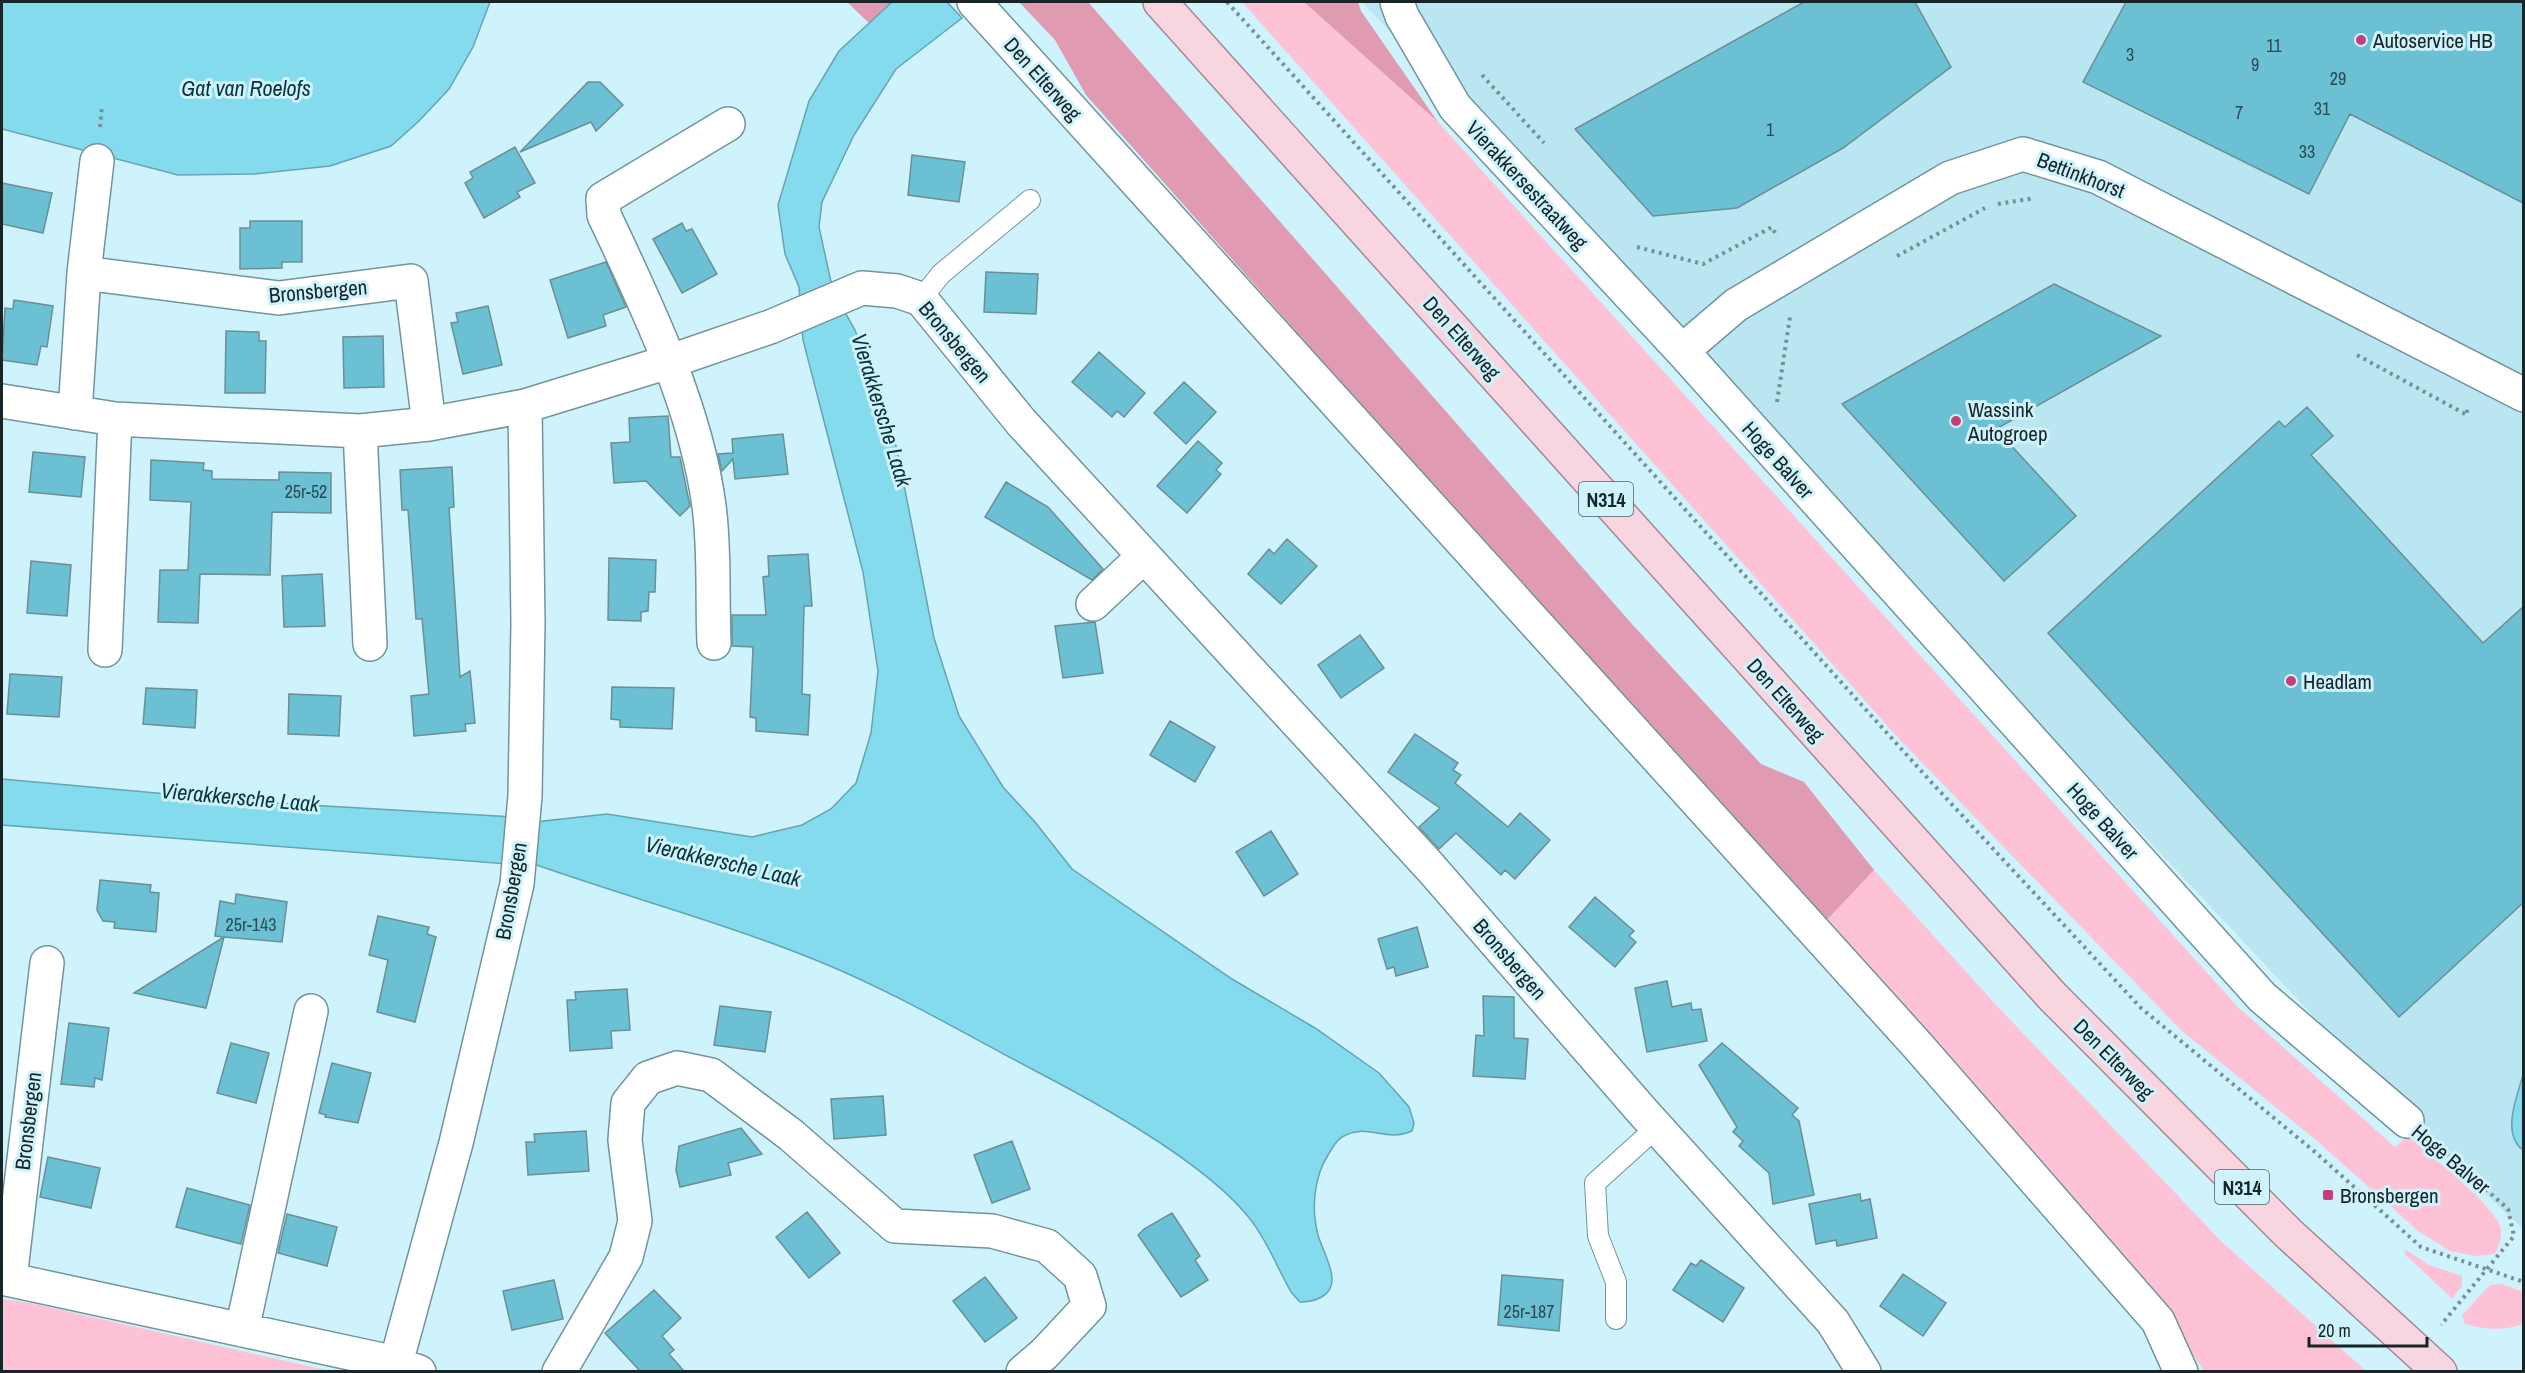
<svg xmlns="http://www.w3.org/2000/svg" width="2525" height="1373" font-family="'Archivo Narrow',sans-serif">
<style>
.built{fill:#b9e6f0}
.green{fill:#fdc2d5}
.forest{fill:#e09bb2}
.water{fill:#85dbee;stroke:#64a4b3;stroke-width:1.5}
.building{fill:#6bc0d3;stroke:#6c8e96;stroke-width:1.5}
.lines{fill:none;stroke-linecap:round;stroke-linejoin:round}
.lane-casing{stroke:#72949c;stroke-width:22}
.street-casing{stroke:#72949c;stroke-width:36}
.primary-casing{stroke:#a78693;stroke-width:36}
.path{stroke:#769096;stroke-width:4;stroke-dasharray:3 4.5;stroke-linecap:butt}
.lane{stroke:#fff;stroke-width:20}
.street{stroke:#fff;stroke-width:33}
.primary{stroke:#f8d6e1;stroke-width:33}
.poi-dot{fill:#c63e7a;stroke:#cff3fc;stroke-width:2}
.labels{text-anchor:middle;dominant-baseline:central;stroke-width:6;stroke-linejoin:round;paint-order:stroke}
.number-label{font-size:18px;fill:#2c4c53}
.shield{fill:#cff3fc;stroke:#4e6368;stroke-width:1.5}
.shield-label{font-size:20px;font-weight:bold;fill:#172528}
.poi-label{font-size:21px;fill:#172528;stroke:#cff3fc;text-anchor:start}
.street-label{font-size:21px;fill:#172528;stroke:#cff3fc}
.water-label{font-size:22px;font-style:italic;fill:#09343c;stroke:#cff3fc}
</style>
<rect width="100%" height="100%" fill="#cff3fc"/>
<path class="built" d="M1362,2H2523V1229L2436,1147Z"/>
<path class="green" d="M1242,2H1304L1438,122L2238,1007L2395,1147L2408,1136C2432,1158 2483,1195 2499,1223C2504,1232 2499,1245 2495,1254L2475,1256L2450,1251L2418,1231L2316,1140L2182,1031L1901,741Z
M1874,870L1998,1007L2221,1241L2366,1371H2204L2163,1309L1823,924Z
M2406,1250L2429,1265L2462,1276V1286L2452,1299L2404,1253Z
M2502,1284L2523,1292V1324C2503,1331 2486,1330 2465,1324L2462,1315L2490,1285Z
M2,1299L30,1303L330,1371H2Z"/>
<path class="forest" d="M847,2H892L869,23Z
M1019,2H1088L1631,623L1761,764L1804,782L1874,870L1823,924L1086,95L1055,40Z
M1304,2H1358L1361,11L1438,122Z"/>
<path class="water" d="M2,2H490L473,47L449,89L419,121L391,146L330,166L254,174L178,175L2,129Z
M892,2H947L962,18L896,69L854,135L822,202L819,227L833,291L855,330L897,449L934,638L959,716L1003,787L1035,822L1072,869L1232,979L1315,1028L1379,1073L1409,1107L1414,1123L1412,1131C1384,1143 1367,1122 1342,1137C1336,1140 1332,1149 1328,1155C1314,1177 1311,1209 1318,1235C1322,1249 1331,1263 1332,1278C1333,1296 1315,1302 1300,1302L1291,1292C1277,1267 1265,1236 1246,1214C1202,1162 1106,1108 1045,1076C970,1037 897,993 818,961C725,923 627,897 531,863L535,822L607,814L752,837L802,825L831,809L856,783L871,733L878,671L863,572L803,340L799,287L785,254L778,205L809,101L839,51Z
M2,779L257,802L513,817L508,864L2,825Z
M2523,1075V1150C2501,1134 2517,1096 2523,1075Z"/>
<path class="building" d="M1804,2H1915L1951,67L1843,148L1737,208L1653,216L1575,129Z
M2126,2H2523V203L2350,114L2309,194L2083,82Z
M588,82H600L623,105L596,131L591,122L520,152Z
M515,147L535,183L517,192L520,197L484,218L465,183L473,178L470,172Z
M912,155L965,162L959,202L908,195Z
M2,183L52,193L43,233L2,224Z
M250,221H302V262H282V268L240,269V228H250Z
M682,223L686,231L692,229L717,274L682,293L653,239Z
M606,262L626,307L603,315L606,326L568,338L550,280Z
M986,272L1038,274L1036,314L984,312Z
M2054,284L2161,336L1996,429L2076,516L2004,581L1842,404Z
M14,300L53,306L47,347L41,346L37,365L2,360L5,308L13,309Z
M488,306L502,365L463,374L451,323L458,322L456,313Z
M226,331L259,332V341H266L265,393H225Z
M383,336L384,387L344,388L343,337Z
M1099,352L1145,393L1124,417L1117,411L1112,417L1072,382Z
M1184,382L1216,412L1186,444L1154,413Z
M2307,407L2333,436L2311,455L2483,643L2523,607V903L2399,1017L2048,633L2279,421L2285,427Z
M668,416L671,457H680L690,506L680,516L646,481L614,483L611,443L630,442L629,418Z
M783,434L788,474L735,479L733,459L722,471L718,454L733,453L732,439Z
M1198,441L1222,463L1216,470L1221,474L1187,513L1157,486Z
M33,452L85,457L81,497L29,492Z
M151,460L204,463L203,470L212,471V479L279,480V472L331,473V513L272,512L270,575L200,574L198,623L158,622L160,570H188L191,502L150,500Z
M452,467L454,507L449,508L460,677L470,671L475,723L465,724L466,731L414,736L411,696L429,694L422,619H416L408,510H402L400,470Z
M1006,482L1048,507L1103,569L1092,580L985,517Z
M1287,539L1317,566L1281,604L1248,574L1269,549L1274,554Z
M808,554L812,606H804L802,694L810,695L808,735L756,731V718L750,717L753,647L732,646V615H766L763,577L769,576L768,556Z
M609,558L656,560L655,592H649L648,611L641,612V621L608,620Z
M31,561L71,565L67,616L27,613Z
M322,574L325,626L284,627L282,576Z
M1095,622L1103,673L1063,678L1055,626Z
M1360,635L1384,668L1341,698L1318,665Z
M10,674L62,677L59,717L7,714Z
M612,687L674,688L672,729L620,727V720L611,719Z
M146,688L197,690L195,728L143,724Z
M289,694L341,696L339,736L288,734Z
M1170,721L1215,747L1195,782L1150,755Z
M1415,734L1458,763L1453,770L1461,775L1455,783L1508,827L1520,813L1550,840L1515,879L1505,870L1501,875L1456,833L1439,849L1419,827L1440,808L1388,772Z
M1271,831L1298,874L1264,896L1236,852Z
M100,880L151,885L150,892L159,893L156,932L114,928L115,922L103,921L97,910Z
M236,894L287,902L282,942L224,937L206,1008L134,993L224,937L215,936L220,901L235,904Z
M1595,897L1634,931L1629,936L1636,942L1615,967L1569,927Z
M378,916L429,927L427,934L436,937L415,1022L377,1012L388,960L369,955Z
M1417,927L1428,967L1396,976L1394,967L1387,969L1378,939Z
M1667,981L1672,1007L1691,1003L1692,1010L1701,1009L1707,1041L1647,1052L1635,988Z
M627,989L630,1030L611,1031L612,1048L570,1051L567,1000H576L575,992Z
M1483,996L1514,997V1038L1528,1039L1525,1079L1473,1076L1476,1035L1484,1036Z
M720,1006L771,1012L765,1052L714,1045Z
M69,1023L109,1028L102,1080L95,1078L94,1087L61,1084Z
M231,1043L269,1053L256,1103L217,1093Z
M1722,1043L1798,1108L1792,1115L1799,1121L1814,1195L1773,1204L1769,1173L1739,1146L1743,1141L1733,1132L1737,1127L1699,1065Z
M332,1063L371,1073L358,1123L325,1117L326,1115L319,1113Z
M883,1096L886,1135L834,1139L831,1099Z
M741,1128L762,1154L728,1163L731,1175L680,1187L676,1170L679,1146Z
M586,1131L589,1171L528,1175L526,1142H535L534,1134Z
M1012,1141L1030,1189L992,1203L974,1155Z
M48,1157L100,1168L91,1208L40,1197Z
M187,1188L250,1205L241,1244L176,1227Z
M1860,1194L1861,1201L1870,1199L1877,1238L1837,1246L1836,1240L1816,1244L1809,1204Z
M807,1212L840,1253L809,1278L776,1237Z
M1172,1213L1200,1256L1195,1260L1208,1280L1181,1297L1138,1235L1144,1229Z
M287,1214L337,1227L327,1266L278,1253Z
M1701,1260L1744,1288L1723,1322L1673,1290L1691,1263L1696,1266Z
M1903,1274L1946,1303L1923,1336L1880,1306Z
M1502,1275L1563,1280L1559,1331L1498,1325Z
M985,1277L1017,1318L985,1342L953,1301Z
M554,1280L563,1319L512,1330L503,1291Z
M654,1290L681,1318L662,1336L674,1350L669,1354L684,1371H640L605,1333Z"/>
<g class="lines">
<g class="lane-casing">
<path id="lane" d="M921,299L941,274L1030,200
M1616,1319V1282L1598,1236L1595,1183L1657,1127"/>
</g>
<g class="street-casing">
<path id="street" d="M974,2L1918,1046L2158,1321L2181,1372
M1397,2L1402,16L1455,107L1682,351L2262,997L2407,1121
M84,273L279,298L411,281L429,424
M1682,351L1736,305L1950,178L2023,154L2098,177L2524,395
M2,401L115,419L360,431L429,424L525,406L528,623L525,796L517,884L456,1143L396,1363
M525,406L668,362L770,327L862,288L897,291L921,299L1021,422L1431,868L1643,1112L1833,1322L1864,1372
M75,413L84,273L97,161
M360,431L370,644
M1093,604L1144,556
M714,643C712,598 715,550 709,506C696,407 646,304 604,215L603,199L728,124
M105,650L115,419
M2,1278L396,1363L419,1372
M10,1279L47,963
M242,1330L311,1011
M559,1372L626,1257L635,1221L625,1140L628,1103L648,1078L677,1068L711,1075L791,1135L895,1226L992,1231L1047,1246L1080,1276L1089,1306L1044,1354L1023,1372"/>
</g>
<g class="primary-casing">
<path id="primary" d="M1160,2L2052,996L2288,1233L2440,1372"/>
</g>
<path class="path" d="M1227,2L1933,784L2141,1008L2315,1152L2421,1247L2524,1282
M1482,75L1544,143
M100,127L102,106
M1998,204L2035,198
M1637,247L1703,264L1772,227L1777,237
M1897,256L1985,208
M2357,355L2467,415V406
M1777,402L1790,317
M2435,1144L2508,1209L2514,1236L2441,1325"/>
<use href="#lane" class="lane"/>
<use href="#street" class="street"/>
<use href="#primary" class="primary"/>
</g>
<g class="poi-dot">
<circle cx="2361" cy="40" r="6"/>
<circle cx="1956" cy="421" r="6"/>
<circle cx="2291" cy="681" r="6"/>
<rect x="2322" y="1189" width="12" height="12" rx="3"/>
</g>
<g class="labels">
<g class="number-label">
<text x="2274" y="45">11</text>
<text x="2130" y="54">3</text>
<text x="2255" y="64">9</text>
<text x="2338" y="78">29</text>
<text x="2322" y="108">31</text>
<text x="2239" y="112">7</text>
<text x="1770" y="129">1</text>
<text x="2307" y="151">33</text>
<text x="306" y="491">25r-52</text>
<text x="251" y="924">25r-143</text>
<text x="1529" y="1311">25r-187</text>
</g>
<g class="shield">
<rect x="1579" y="482" width="54" height="34" rx="4.5"/>
<rect x="2215" y="1170" width="54" height="34" rx="4.5"/>
</g>
<g class="shield-label">
<text x="1606" y="499">N314</text>
<text x="2242" y="1187">N314</text>
</g>
<g class="poi-label">
<text x="2373" y="40">Autoservice HB</text>
<text x="1968" y="409">Wassink<tspan x="1968" dy="24">Autogroep</tspan></text>
<text x="2303" y="681">Headlam</text>
<text x="2340" y="1195">Bronsbergen</text>
</g>
<g class="street-label">
<text transform="translate(1043 79) rotate(48)">Den Elterweg</text>
<text transform="translate(2081 175) rotate(21)">Bettinkhorst</text>
<text transform="translate(1527 185) rotate(47)">Vierakkersestraatweg</text>
<text transform="translate(318 291) rotate(-5)">Bronsbergen</text>
<text transform="translate(1462 338) rotate(48)">Den Elterweg</text>
<text transform="translate(955 342) rotate(50)">Bronsbergen</text>
<text transform="translate(1778 460) rotate(48)">Hoge Balver</text>
<text transform="translate(1786 700) rotate(48)">Den Elterweg</text>
<text transform="translate(2103 821) rotate(48)">Hoge Balver</text>
<text transform="translate(511 891) rotate(-80)">Bronsbergen</text>
<text transform="translate(1510 959) rotate(49)">Bronsbergen</text>
<text transform="translate(2114 1059) rotate(45)">Den Elterweg</text>
<text transform="translate(28 1121) rotate(-83)">Bronsbergen</text>
<text transform="translate(2451 1159) rotate(40)">Hoge Balver</text>
</g>
<g class="water-label">
<text x="246" y="88">Gat van Roelofs</text>
<text transform="translate(882 410) rotate(73)">Vierakkersche Laak</text>
<text transform="translate(240 797) rotate(5)">Vierakkersche Laak</text>
<text transform="translate(723 861) rotate(13)">Vierakkersche Laak</text>
</g>
</g>
<rect width="2525" height="1373" fill="none" stroke="#172528" stroke-width="6"/>
<path d="M2309 1337v9h118v-9" fill="none" stroke="#172528" stroke-width="3"/>
<text x="2318" y="1337" font-size="18" fill="#172528" stroke="#cff3fc" stroke-width="4.5" paint-order="stroke">20 m</text>
</svg>
